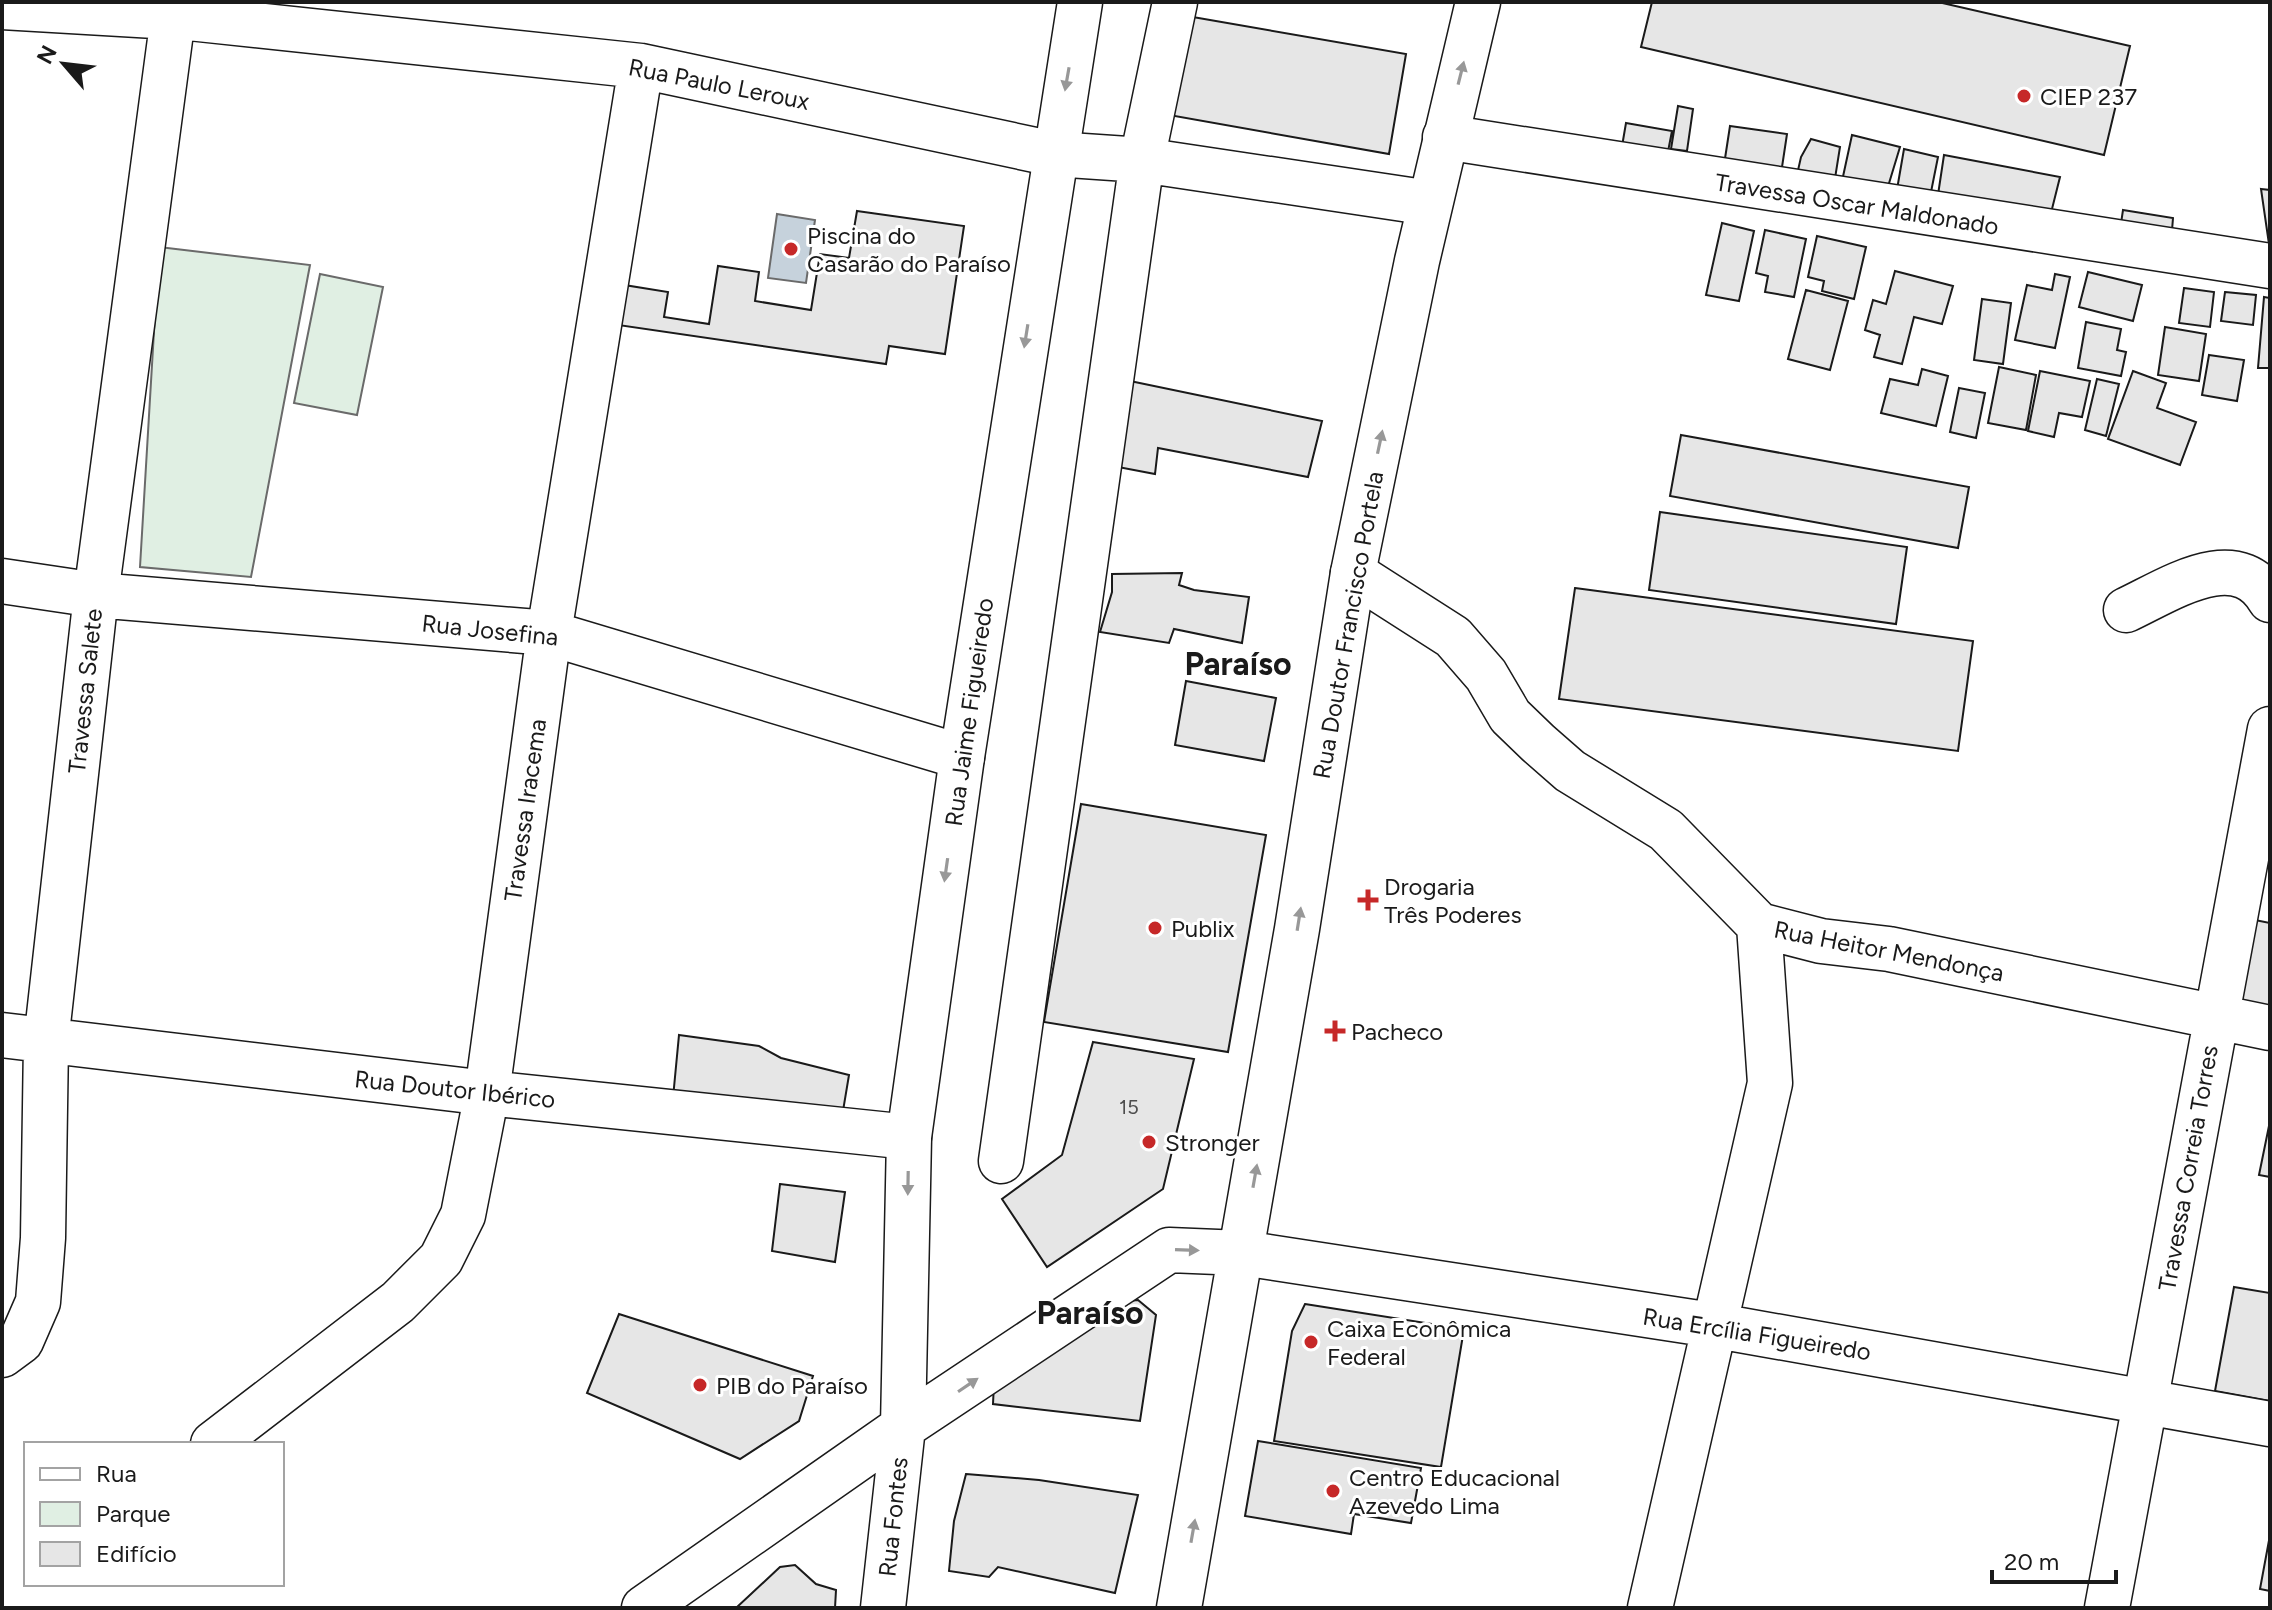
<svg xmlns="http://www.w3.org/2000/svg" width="2272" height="1610" font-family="Figtree,sans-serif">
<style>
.green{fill:#e0efe3;stroke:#6a6a6a;stroke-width:2}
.water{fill:#c6d2dc;stroke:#6a6a6a;stroke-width:2}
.building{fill:#e6e6e6;stroke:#1a1a1a;stroke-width:2}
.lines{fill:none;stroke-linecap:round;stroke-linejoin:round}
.minor-casing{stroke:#1a1a1a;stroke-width:47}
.major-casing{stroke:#1a1a1a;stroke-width:47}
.minor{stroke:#fff;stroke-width:44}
.major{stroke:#fff;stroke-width:44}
.oneway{fill:#989898}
.poi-dot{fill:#c62828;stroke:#fff;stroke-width:3}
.labels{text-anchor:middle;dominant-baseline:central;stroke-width:6;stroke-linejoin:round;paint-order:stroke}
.number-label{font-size:20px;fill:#4d4d4d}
.street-label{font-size:24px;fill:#1a1a1a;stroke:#fff}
.poi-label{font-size:24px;fill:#1a1a1a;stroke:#fff;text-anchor:start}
.district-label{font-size:32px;font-weight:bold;fill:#1a1a1a;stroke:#fff}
</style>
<rect width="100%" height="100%" fill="#fff"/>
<path class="green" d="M159,247L310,265L251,577L140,567Z
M320,274L383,287L357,415L294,403Z"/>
<path class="water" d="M777,214L815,220L806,283L768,278Z"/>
<path class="building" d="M1652,2H1938L2130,46L2104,155L1641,47Z
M1187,16L1406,54L1389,154L1169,115Z
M1678,106L1693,109L1687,151L1671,149Z
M1626,123L1672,131L1665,167L1620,158Z
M1730,126L1787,134L1779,187L1722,178Z
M1852,135L1900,147L1883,203L1839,195Z
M1811,139L1840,147L1833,191L1794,188L1801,157Z
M1904,149L1938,157L1928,207L1895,201Z
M1944,155L2060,177L2051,213L1936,208Z
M2261,189L2270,190V251Z
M2123,210L2173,218L2170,255L2117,250Z
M857,211L964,226L945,354L889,346L886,364L618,325L624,285L668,292L664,317L709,324L718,266L759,272L755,301L811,310L820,254L849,258Z
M1722,223L1754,231L1739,301L1706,295Z
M1765,230L1806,239L1794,297L1765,292L1768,276L1756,273Z
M1817,236L1866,247L1854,299L1822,291L1824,281L1808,277Z
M1895,271L1953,286L1942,324L1914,317L1902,364L1874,357L1880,335L1865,330L1873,300L1886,304Z
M2088,272L2142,285L2133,321L2079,307Z
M2055,274L2070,277L2055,348L2015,340L2027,285L2052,290Z
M2184,288L2214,292L2210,327L2179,323Z
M1806,290L1848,301L1830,370L1788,359Z
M2225,292L2256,295L2253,325L2221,321Z
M2264,297L2270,298V368H2258Z
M1982,299L2011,303L2003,364L1974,360Z
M2086,322L2121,329L2117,350L2126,352L2121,376L2078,368Z
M2165,327L2206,334L2199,381L2158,375Z
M2209,355L2244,360L2237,401L2202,395Z
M1999,367L2036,375L2026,430L1988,423Z
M1922,369L1948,376L1936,426L1881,413L1890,379L1918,385Z
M2040,371L2090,381L2082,417L2059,413L2054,437L2028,431Z
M2133,371L2166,383L2157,408L2196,422L2180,465L2108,439Z
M2097,379L2119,384L2106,436L2085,430Z
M1130,381L1322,421L1308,477L1158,448L1155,474L1118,467L1127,422Z
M1959,388L1985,393L1976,438L1950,432Z
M1681,435L1969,487L1958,548L1670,496Z
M1660,512L1907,547L1896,624L1649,590Z
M1182,573L1179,585L1194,590L1249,597L1242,643L1174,629L1169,643L1100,632L1112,592V574Z
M1575,588L1973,641L1958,751L1559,699Z
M1186,681L1276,698L1264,761L1175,745Z
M1081,804L1266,835L1228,1052L1044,1022Z
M2250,919L2270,923V1015L2235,1009Z
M679,1035L759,1046L781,1058L849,1075L842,1117L673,1098Z
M1093,1042L1194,1059L1163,1189L1047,1267L1002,1199L1062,1155Z
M2270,1121V1177L2259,1175Z
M780,1184L845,1192L835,1262L772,1251Z
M2234,1287L2270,1293V1401L2215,1391Z
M1138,1300L1156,1315L1140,1421L993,1404L994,1383L1128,1301Z
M1305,1304L1464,1329L1441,1467L1274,1441L1292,1331Z
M619,1314L813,1376L799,1421L740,1459L587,1393Z
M1258,1441L1421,1468L1411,1523L1354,1514L1351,1534L1245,1516Z
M966,1474L1039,1480L1138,1495L1115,1593L998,1567L989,1577L949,1571L954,1521Z
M2270,1535V1591L2260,1589Z
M795,1565L816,1584L836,1590L835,1608H736L780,1567Z"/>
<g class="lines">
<g class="minor-casing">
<path id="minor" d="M2,7L189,18L641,66L1054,154L1142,160L1430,203
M1445,137L2270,266
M1353,573L1453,637L1486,675L1510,716L1538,743L1570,771L1666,830L1759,925L1821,941L1889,949L2270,1028
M2,581L96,595L549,633L962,757
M2126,610C2169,590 2237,543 2270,600
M2,1035L487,1093L909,1137
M1001,1161L1142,160L1175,2
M1242,1253L1712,1325L2270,1424
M2,1355L21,1341L38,1302L43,1238L46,1042L96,595L173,17
M213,1444L398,1302L441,1259L463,1215L487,1093L549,633L641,66
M1650,1608L1770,1083L1759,925
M2107,1608L2270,729"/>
</g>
<g class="major-casing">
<path id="major" d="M644,1608L903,1427L1169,1250L1242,1253
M883,1608L903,1427L909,1137L962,757L1080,2
M1179,1608L1297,929L1353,573L1417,261L1478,2"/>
</g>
<use href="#minor" class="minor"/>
<use href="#major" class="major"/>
</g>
<defs><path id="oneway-solid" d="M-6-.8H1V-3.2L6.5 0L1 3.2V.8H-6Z" transform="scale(2)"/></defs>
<g class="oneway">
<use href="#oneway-solid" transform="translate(1461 73) rotate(-76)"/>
<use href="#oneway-solid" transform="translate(1067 79) rotate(100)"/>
<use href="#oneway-solid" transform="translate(1026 336) rotate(99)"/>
<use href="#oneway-solid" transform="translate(1380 442) rotate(-78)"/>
<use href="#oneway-solid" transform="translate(946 870) rotate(98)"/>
<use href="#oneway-solid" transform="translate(1299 919) rotate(-81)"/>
<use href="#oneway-solid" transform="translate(1255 1176) rotate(-80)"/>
<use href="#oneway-solid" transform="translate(908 1183) rotate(91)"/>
<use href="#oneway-solid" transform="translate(1187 1250) rotate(2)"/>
<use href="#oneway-solid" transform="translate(968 1385) rotate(-34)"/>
<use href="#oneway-solid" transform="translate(1193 1531) rotate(-80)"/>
</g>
<g class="poi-dot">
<circle cx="2024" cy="96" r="8"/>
<circle cx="791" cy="249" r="8"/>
<path d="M1364 888h8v8h8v8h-8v8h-8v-8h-8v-8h8z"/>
<circle cx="1155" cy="928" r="8"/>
<path d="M1331 1019h8v8h8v8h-8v8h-8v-8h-8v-8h8z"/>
<circle cx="1149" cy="1142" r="8"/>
<circle cx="1311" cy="1342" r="8"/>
<circle cx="700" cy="1385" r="8"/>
<circle cx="1333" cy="1491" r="8"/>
</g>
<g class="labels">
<g class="number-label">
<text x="1129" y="1107">15</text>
</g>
<g class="street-label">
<text transform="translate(719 84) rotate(11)">Rua Paulo Leroux</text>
<text transform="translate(1857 204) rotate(9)">Travessa Oscar Maldonado</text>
<text transform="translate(1348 625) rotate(-80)">Rua Doutor Francisco Portela</text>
<text transform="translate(490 630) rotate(6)">Rua Josefina</text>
<text transform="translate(85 691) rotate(-84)">Travessa Salete</text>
<text transform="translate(969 712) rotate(-82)">Rua Jaime Figueiredo</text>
<text transform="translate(525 810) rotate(-82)">Travessa Iracema</text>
<text transform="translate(1889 951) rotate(11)">Rua Heitor Mendonça</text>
<text transform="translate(455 1089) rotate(6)">Rua Doutor Ibérico</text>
<text transform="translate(2188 1168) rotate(-80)">Travessa Correia Torres</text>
<text transform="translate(1757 1334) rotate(9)">Rua Ercília Figueiredo</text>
<text transform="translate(893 1517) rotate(-84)">Rua Fontes</text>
</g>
<g class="poi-label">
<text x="2040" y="96">CIEP 237</text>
<text x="807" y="235">Piscina do<tspan x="807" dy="28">Casarão do Paraíso</tspan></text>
<text x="1384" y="886">Drogaria<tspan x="1384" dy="28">Três Poderes</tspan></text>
<text x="1171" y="928">Publix</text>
<text x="1351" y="1031">Pacheco</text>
<text x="1165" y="1142">Stronger</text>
<text x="1327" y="1328">Caixa Econômica<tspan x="1327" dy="28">Federal</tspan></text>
<text x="716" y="1385">PIB do Paraíso</text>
<text x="1349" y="1477">Centro Educacional<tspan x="1349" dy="28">Azevedo Lima</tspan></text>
</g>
<g class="district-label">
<text x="1238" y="664">Paraíso</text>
<text x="1090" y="1313">Paraíso</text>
</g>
</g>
<rect width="2272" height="1610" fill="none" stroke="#1a1a1a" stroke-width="8"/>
<rect x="24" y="1442" width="260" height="144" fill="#ffffff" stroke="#a3a3a3" stroke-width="2"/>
<rect x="40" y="1468" width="40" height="12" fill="#ffffff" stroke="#a3a3a3" stroke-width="2"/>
<text x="96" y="1482" font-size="24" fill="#1a1a1a">Rua</text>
<rect x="40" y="1502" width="40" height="24" fill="#e0efe3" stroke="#a3a3a3" stroke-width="2"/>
<text x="96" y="1522" font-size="24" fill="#1a1a1a">Parque</text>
<rect x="40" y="1542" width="40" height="24" fill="#e6e6e6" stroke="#a3a3a3" stroke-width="2"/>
<text x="96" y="1562" font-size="24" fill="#1a1a1a">Edifício</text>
<g transform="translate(64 64) rotate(298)" stroke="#ffffff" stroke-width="6" paint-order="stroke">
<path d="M0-6L14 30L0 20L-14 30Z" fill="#1a1a1a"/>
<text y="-12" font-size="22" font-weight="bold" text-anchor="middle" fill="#1a1a1a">N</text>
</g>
<path d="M1992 1570v12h124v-12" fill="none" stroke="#1a1a1a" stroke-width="4"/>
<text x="2004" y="1570" font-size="24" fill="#1a1a1a" stroke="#ffffff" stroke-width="6" paint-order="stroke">20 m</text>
</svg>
